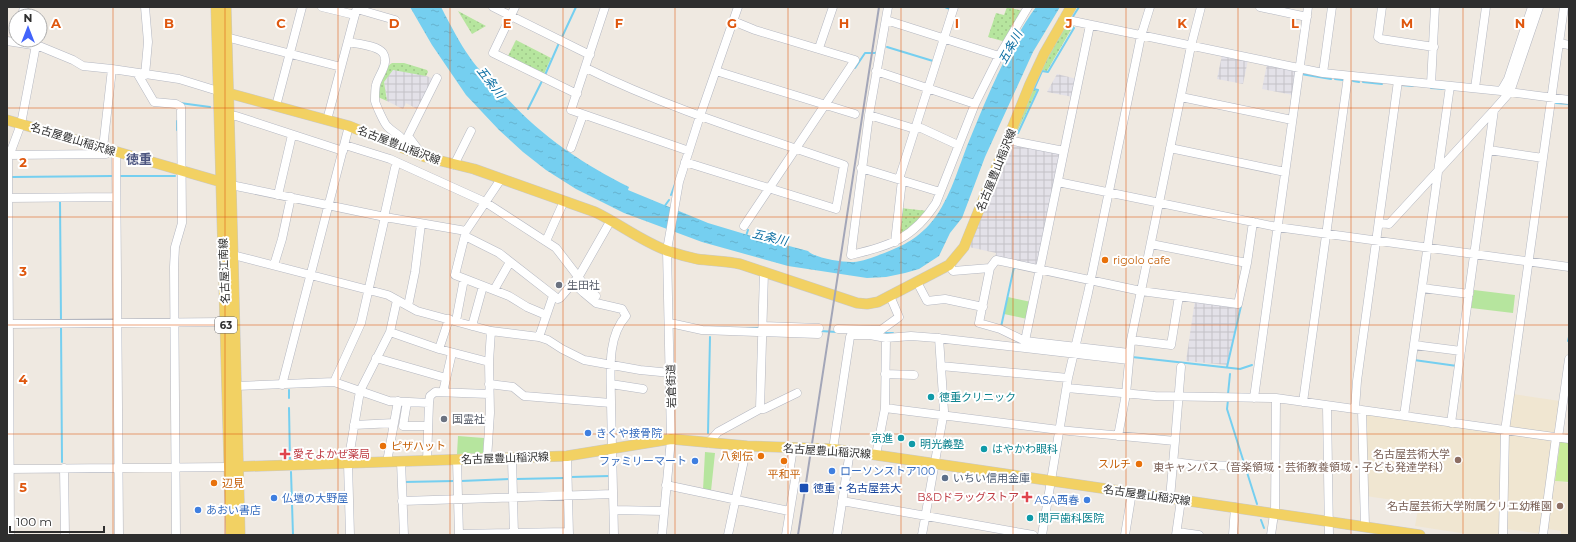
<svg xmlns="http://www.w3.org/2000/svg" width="1576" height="542" font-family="Montserrat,'Noto Sans JP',sans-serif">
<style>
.industrial{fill:url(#industrial-grid)}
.education{fill:#f0e6d1}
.grass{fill:url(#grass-dots)}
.park{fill:#b6e59e}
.pitch{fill:#c9ec9a}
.water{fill:url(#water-ripples)}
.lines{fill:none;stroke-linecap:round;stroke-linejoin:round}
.stream{stroke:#75cff0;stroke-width:2}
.minor-casing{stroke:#b4b7c1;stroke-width:9}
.major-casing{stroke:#c9c9c9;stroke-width:11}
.minor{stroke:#fff;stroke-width:8}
.major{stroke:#f2d163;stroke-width:10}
.rail{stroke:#a3a6b8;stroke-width:2}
.grid{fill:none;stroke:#df570e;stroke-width:1;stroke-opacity:0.55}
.food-dot{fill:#e8710a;stroke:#fff;stroke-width:1.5}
.worship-dot{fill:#6b7280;stroke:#fff;stroke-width:1.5}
.culture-dot{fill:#0f9aa8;stroke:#fff;stroke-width:1.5}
.shop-dot{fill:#3f7fe0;stroke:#fff;stroke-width:1.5}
.health-dot{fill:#e0444e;stroke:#fff;stroke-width:1.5}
.education-dot{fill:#8d6e63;stroke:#fff;stroke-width:1.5}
.service-dot{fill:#5c6f8a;stroke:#fff;stroke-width:1.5}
.transit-dot{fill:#1a4fb4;stroke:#fff;stroke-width:1.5}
.labels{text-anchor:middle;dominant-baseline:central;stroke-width:4;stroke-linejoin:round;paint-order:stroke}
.shield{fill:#fff;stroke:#6d6d6d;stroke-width:1}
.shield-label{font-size:10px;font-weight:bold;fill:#2e2e2e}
.street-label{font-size:11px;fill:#2e2e2e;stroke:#fff}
.food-label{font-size:11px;fill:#c56008;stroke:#fff;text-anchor:start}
.worship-label{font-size:11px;fill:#5b616d;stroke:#fff;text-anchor:start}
.culture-label{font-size:11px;fill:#0d838f;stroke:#fff;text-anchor:start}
.shop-label{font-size:11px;fill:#366cbe;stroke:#fff;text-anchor:start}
.health-label{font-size:11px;fill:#be3a42;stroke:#fff;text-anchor:start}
.education-label{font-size:11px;fill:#785e54;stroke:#fff;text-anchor:end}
.service-label{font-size:11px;fill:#4e5e75;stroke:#fff;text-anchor:start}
.transit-label{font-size:11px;fill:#164399;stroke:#fff;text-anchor:start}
.water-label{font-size:12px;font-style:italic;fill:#0d6fa3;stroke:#fff}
.quarter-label{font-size:13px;font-weight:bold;fill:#4d5680;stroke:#fff}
.grid-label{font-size:13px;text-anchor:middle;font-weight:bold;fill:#df570e;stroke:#fff;stroke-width:4;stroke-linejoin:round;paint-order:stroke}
</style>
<defs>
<pattern id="industrial-grid" width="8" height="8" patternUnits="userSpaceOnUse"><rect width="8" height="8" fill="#e3e1e8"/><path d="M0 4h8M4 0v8" fill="none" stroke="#c3c1c7"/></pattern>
<pattern id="grass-dots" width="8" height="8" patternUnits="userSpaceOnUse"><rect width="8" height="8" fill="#b6e59e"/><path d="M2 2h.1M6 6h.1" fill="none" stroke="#9dc588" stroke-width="1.8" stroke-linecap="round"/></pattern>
<pattern id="water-ripples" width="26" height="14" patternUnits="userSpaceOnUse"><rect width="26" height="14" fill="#75cff0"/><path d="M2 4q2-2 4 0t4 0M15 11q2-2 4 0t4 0" fill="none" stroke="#66b2ce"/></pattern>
</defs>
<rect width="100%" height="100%" fill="#efe9e1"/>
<path class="industrial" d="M1222,55L1248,60L1243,84L1217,79Z
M1267,64L1291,68L1296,73L1293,95L1262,89Z
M393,69L417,73L435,79L419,110L406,103L403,109L387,101L384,82Z
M1057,74L1077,79L1073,97L1047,92Z
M1009,143L1057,152L1060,156L1038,265H1035L995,258L996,253L969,247Z
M1195,300L1240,306L1227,365L1186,361Z"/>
<path class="education" d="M1513,394L1560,401L1541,534L1499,528V535H1474L1415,526L1419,504L1366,496L1365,413L1508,429Z
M1554,481L1569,483V535H1561V531L1548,529Z"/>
<path class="grass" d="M1007,7L1023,11L1006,42L988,37L996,13L1004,15Z
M458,11L486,26L472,34Z
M1064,24L1074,25V27L1067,25L1066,27L1072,28L1047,71L1042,70L1033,89L1037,90L1015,136L1013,133L1032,85Z
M516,40L551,58L544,74L508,56Z
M392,63H404L427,70L428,72L426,76L393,70L384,82L387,101L378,97C378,86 382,69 392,63Z
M901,208L928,211L898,239Z"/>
<path class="park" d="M1474,290L1515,295L1513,313L1471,308Z
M1008,297L1031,302L1027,319L1004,314Z
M458,436L484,438L483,453L457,454Z
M705,452L715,453L711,491L703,490Z"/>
<path class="pitch" d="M1569,441V482L1555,481L1560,442Z"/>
<path class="water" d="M410,7H441C451,26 472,69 491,79C527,126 576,161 629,187L628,190L708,223L748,235L808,251C815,258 841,262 851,262C859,262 864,260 871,258C895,249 911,244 929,225C948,204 957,172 967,146C985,102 1008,45 1036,7H1060L1033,52L985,157L962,218L950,233L939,256L919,269L905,273L886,277L867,278L788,266L702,242L624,213L576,189L546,170L523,152L499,130L466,95L432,45Z"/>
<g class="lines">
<path class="stream" d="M945,7L950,9
M1072,18L1079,7
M562,37L576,7
M887,47L933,61
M855,68L865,53H875L878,52
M1301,74L1331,79
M545,75L559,43
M1335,79L1343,80
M1353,81L1359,82
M1363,82L1382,84
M1401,85L1413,86
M1431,88L1444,89
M180,103L210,107
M1556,103L1569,104
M528,109L542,81
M177,130V121
M1018,133L1038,90L1034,89L1042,71L1048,72L1074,28L1066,27L1067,26
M119,176H175
M12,177L112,176
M671,195L675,184
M59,201H60L61,321
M664,207L669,200
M746,236L748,230
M61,326L62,462
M1001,327L1014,267L1016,268
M747,328H760
M820,331L837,332
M882,333H893
M1568,341L1569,337
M1132,357L1240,369L1252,365
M1414,360L1457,366
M1227,367L1241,306
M289,390V398
M1228,394L1230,374
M1228,400L1227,409L1257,504
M289,408L290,461
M708,433L710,337
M291,472L293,535
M571,477L609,476
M516,479L564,478
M461,481L510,479
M404,482L454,481
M1261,520L1264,528"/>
<g class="minor-casing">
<path id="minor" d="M322,7L355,15
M493,7L590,55
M515,7L493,53L577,94
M605,7L571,110L689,151
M888,7L869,115L851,255C891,245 913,239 936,203L975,104L999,56L1028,7
M1260,7L1307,17
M1382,7L1378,37L1381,39L1434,47
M357,9L395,20
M22,16L24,7
M1063,19L1323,73L1501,91L1569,100
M886,20L999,56
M733,21L755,30L855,60L744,226
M226,37L341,67
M7,41L39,46L73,60L83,66L112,69L179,79L218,91
M348,42C358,44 377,45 383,53C390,63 378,76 376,85C375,89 375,96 375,101C376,105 384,123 387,126C395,135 404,134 405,149
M1559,43L1569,45
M819,48L833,7
M586,68C669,109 757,135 844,165L836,209L685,162
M716,71L855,114
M876,71L975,104
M137,73L154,102L176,104L181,107L182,223L175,247L174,267L176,535
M1323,73L1332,7
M145,75L148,42L145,7
M1431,84L1435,7
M1475,88L1486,7
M1501,91L1508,79L1532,7
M1181,97L1292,120
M276,106L302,7
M869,115L915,129L921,128L958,145
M229,116H236L343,151
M327,120L357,7
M1008,140L1064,151L1025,341
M345,145L390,159L485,202L556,248L586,287L596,296
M103,148L112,69
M571,148L583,115
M1170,148L1285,172
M1489,150L1543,158
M1064,151L1090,25
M116,152L119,535
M7,155L106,154L109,150
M423,156L408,136L437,78
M454,165L471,131
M861,168L940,192
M501,179L466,231L455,275L509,296L527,307L546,315
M899,179L954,7
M1058,182L1277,227L1569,267
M231,185L385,217L466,231
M278,195L292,135
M7,198L116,197
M384,217L395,168
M1379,223L1389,224L1494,110
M465,236L499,253L558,299L560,298L579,276L611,220
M546,241L564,201
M895,242L902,180
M1151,244L1247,263
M233,255L388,295L417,311L491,331L539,337L548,340L562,349L584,360L640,370L671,373
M274,265L282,239L291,197
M949,265L953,271L990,268L996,260L1141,291L1238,304L1247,263L1253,222
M990,268L979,323L1000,329L1025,341L1129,353
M917,282L927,301L945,299L983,307
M573,283L584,293L596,303L622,309L626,316C606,338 611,375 611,403
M1422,288L1469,294
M494,290L510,262
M408,306L415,272L421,224
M456,321L464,279
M670,323L702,330L818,334
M7,324L226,322
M472,326L483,286
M763,326L819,328
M838,329L881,330L899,317L890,296
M390,332L439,349L489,362
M539,337L553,296
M1131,340L1171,345L1179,296
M1414,345L1461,351
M439,349L449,319
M376,358L446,378
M941,366L1068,378
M885,374L914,375
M334,382L361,323L385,217
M489,384L513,387L524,396L611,403L614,535
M611,384L643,389
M282,385L349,126
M236,386L334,382L389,401L429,403L427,461
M1067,388L1155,396L1276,398L1569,439
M443,392L452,353
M1254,398L1308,7
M407,402L403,426H428
M1303,402L1348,76
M429,403L430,396L435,392L489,394
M1327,406L1329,535
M885,408L886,338
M760,409H764L797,393
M1355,409L1357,381L1398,81
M1362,410L1365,527
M1404,416L1450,86
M1451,423L1494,110L1510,92L1539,7
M354,425L394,423
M1118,436L1126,394L1131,340L1191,46L1201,7
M1558,438L1569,359
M1175,441L1181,367
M708,443L718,432L760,409L764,272
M833,449L850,337L851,335H870L886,338L911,336L937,338L1129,360
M876,455L885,408L1059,430L1175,441L1170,498
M567,456L569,535
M512,458L514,535
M487,459L490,413L489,362L491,331
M457,460L459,535
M387,462L398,401
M401,462L404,535
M1173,462L1199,465L1243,466
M64,468L65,535
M7,469L229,467
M666,485L789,511
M402,501L613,494
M842,501L1033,535
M614,510L664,511
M1275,514L1276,398
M1177,532L1199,535
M459,534L569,532
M10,535L8,159L21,124L36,45
M350,535L348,463L360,391L390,332L397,300
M662,535L671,439L667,250L679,182L700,116L738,7
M728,535L747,446
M786,535L796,474L789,473L793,448
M837,535L850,451
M922,535L944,411L939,338
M1042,535L1068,378L1088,293L1141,36L1150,7
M1125,535L1132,492
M1176,535L1181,500
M1233,535L1235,507
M1271,535L1274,514
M1503,535L1505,431L1564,7
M1543,535L1556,437"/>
</g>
<g class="major-casing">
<path id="major" d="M216,7L231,535
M226,7L233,255L240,535
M228,93L349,126L425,157L474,169L595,212C620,224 641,241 668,251C677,254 688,257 697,259C711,261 726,261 740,264L857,303L867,304L878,302L949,265L964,247L1030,84L1044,54L1071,7
M7,120L228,184
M229,467L567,456L671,439L747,446L833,449L876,455L1420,535"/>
</g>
<use href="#minor" class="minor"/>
<use href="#major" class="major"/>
<path class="rail" d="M798,535L879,7"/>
</g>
<path class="grid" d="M113,7V535M225,7V535M338,7V535M450,7V535M563,7V535M675,7V535M788,7V535M901,7V535M1013,7V535M1126,7V535M1238,7V535M1351,7V535M1463,7V535M7,108H1569M7,217H1569M7,325H1569M7,434H1569"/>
<g class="food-dot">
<circle cx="1105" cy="260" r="4"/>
<circle cx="383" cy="446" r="4"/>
<circle cx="761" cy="456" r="4"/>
<circle cx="784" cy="461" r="4"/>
<circle cx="1139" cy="464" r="4"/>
<circle cx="214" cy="483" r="4"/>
</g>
<g class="worship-dot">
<circle cx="559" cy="285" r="4"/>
<circle cx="444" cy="419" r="4"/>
</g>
<g class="culture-dot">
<circle cx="931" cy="397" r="4"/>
<circle cx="901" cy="438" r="4"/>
<circle cx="912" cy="444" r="4"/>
<circle cx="984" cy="449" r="4"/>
<circle cx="1030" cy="518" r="4"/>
</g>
<g class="shop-dot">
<circle cx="588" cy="433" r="4"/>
<circle cx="695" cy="461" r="4"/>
<circle cx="832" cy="471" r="4"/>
<circle cx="274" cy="498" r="4"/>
<circle cx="1087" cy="500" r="4"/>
<circle cx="198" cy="510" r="4"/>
</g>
<g class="health-dot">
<path d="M283 448h4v4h4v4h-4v4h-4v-4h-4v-4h4z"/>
<path d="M1025 491h4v4h4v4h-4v4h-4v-4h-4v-4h4z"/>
</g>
<g class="education-dot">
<circle cx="1458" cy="460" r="4"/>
<circle cx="1560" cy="506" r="4"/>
</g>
<circle class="service-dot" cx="945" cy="478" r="4"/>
<rect class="transit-dot" x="799" y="483" width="10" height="10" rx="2"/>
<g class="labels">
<rect class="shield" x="215" y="317" width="22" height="16" rx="3"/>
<g class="shield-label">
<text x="226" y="325">63</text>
</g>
<g class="street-label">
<text transform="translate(73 139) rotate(17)">名古屋豊山稲沢線</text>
<text transform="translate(399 145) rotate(21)">名古屋豊山稲沢線</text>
<text transform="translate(996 170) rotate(-68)">名古屋豊山稲沢線</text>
<text transform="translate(224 271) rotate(-92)">名古屋江南線</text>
<text transform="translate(671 386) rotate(-91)">岩倉街道</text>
<text transform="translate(827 451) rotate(4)">名古屋豊山稲沢線</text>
<text transform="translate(505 458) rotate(-2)">名古屋豊山稲沢線</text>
<text transform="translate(1147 495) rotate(8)">名古屋豊山稲沢線</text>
</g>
<g class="food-label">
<text x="1113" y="260">rigolo cafe</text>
<text x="391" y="446">ピザハット</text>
<text x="753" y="456" text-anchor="end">八剣伝</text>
<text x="1131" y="464" text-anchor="end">スルチ</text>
<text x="784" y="474" text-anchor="middle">平和平</text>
<text x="222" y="483">辺見</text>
</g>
<g class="worship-label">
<text x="567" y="285">生田社</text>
<text x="452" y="419">国霊社</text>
</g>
<g class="culture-label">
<text x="939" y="397">徳重クリニック</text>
<text x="893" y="438" text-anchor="end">京進</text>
<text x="920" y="444">明光義塾</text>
<text x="992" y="449">はやかわ眼科</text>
<text x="1038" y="518">関戸歯科医院</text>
</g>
<g class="shop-label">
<text x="596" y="433">きくや接骨院</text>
<text x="687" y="461" text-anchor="end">ファミリーマート</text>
<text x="840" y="471">ローソンストア100</text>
<text x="282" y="498">仏壇の大野屋</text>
<text x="1079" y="500" text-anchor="end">ASA西春</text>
<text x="206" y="510">あおい書店</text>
</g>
<g class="health-label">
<text x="293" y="454">愛そよかぜ薬局</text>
<text x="1019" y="497" text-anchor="end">B&amp;Dドラッグストア</text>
</g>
<g class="education-label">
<text x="1450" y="454">名古屋芸術大学<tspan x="1450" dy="13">東キャンパス（音楽領域・芸術教養領域・子ども発達学科）</tspan></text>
<text x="1552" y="506">名古屋芸術大学附属クリエ幼稚園</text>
</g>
<g class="service-label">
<text x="953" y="478">いちい信用金庫</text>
</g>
<g class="transit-label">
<text x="813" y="488">徳重・名古屋芸大</text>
</g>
<g class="water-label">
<text transform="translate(1010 47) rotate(-61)">五条川</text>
<text transform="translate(491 82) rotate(52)">五条川</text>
<text transform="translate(770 237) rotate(13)">五条川</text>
</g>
<g class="quarter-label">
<text x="139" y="159">徳重</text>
</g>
</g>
<g class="grid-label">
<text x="56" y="28">A</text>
<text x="169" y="28">B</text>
<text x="281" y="28">C</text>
<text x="394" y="28">D</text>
<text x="507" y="28">E</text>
<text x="619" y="28">F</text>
<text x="732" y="28">G</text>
<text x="844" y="28">H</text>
<text x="957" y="28">I</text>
<text x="1069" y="28">J</text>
<text x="1182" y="28">K</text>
<text x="1295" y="28">L</text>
<text x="1407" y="28">M</text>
<text x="1520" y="28">N</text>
<text x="23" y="167">2</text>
<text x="23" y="276">3</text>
<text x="23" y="384">4</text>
<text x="23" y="492">5</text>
</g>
<rect width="1576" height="542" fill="none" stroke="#2e2e2e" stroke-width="16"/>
<g transform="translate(28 28)"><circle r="19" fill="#ffffff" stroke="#ababab"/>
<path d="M0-3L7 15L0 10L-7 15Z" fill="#4264fb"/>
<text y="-6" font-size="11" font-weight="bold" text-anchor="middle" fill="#2e2e2e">N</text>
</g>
<path d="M10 526v6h94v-6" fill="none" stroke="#2e2e2e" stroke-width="2"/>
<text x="16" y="526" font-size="12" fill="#2e2e2e" stroke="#ffffff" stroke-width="3" paint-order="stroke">100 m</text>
</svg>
